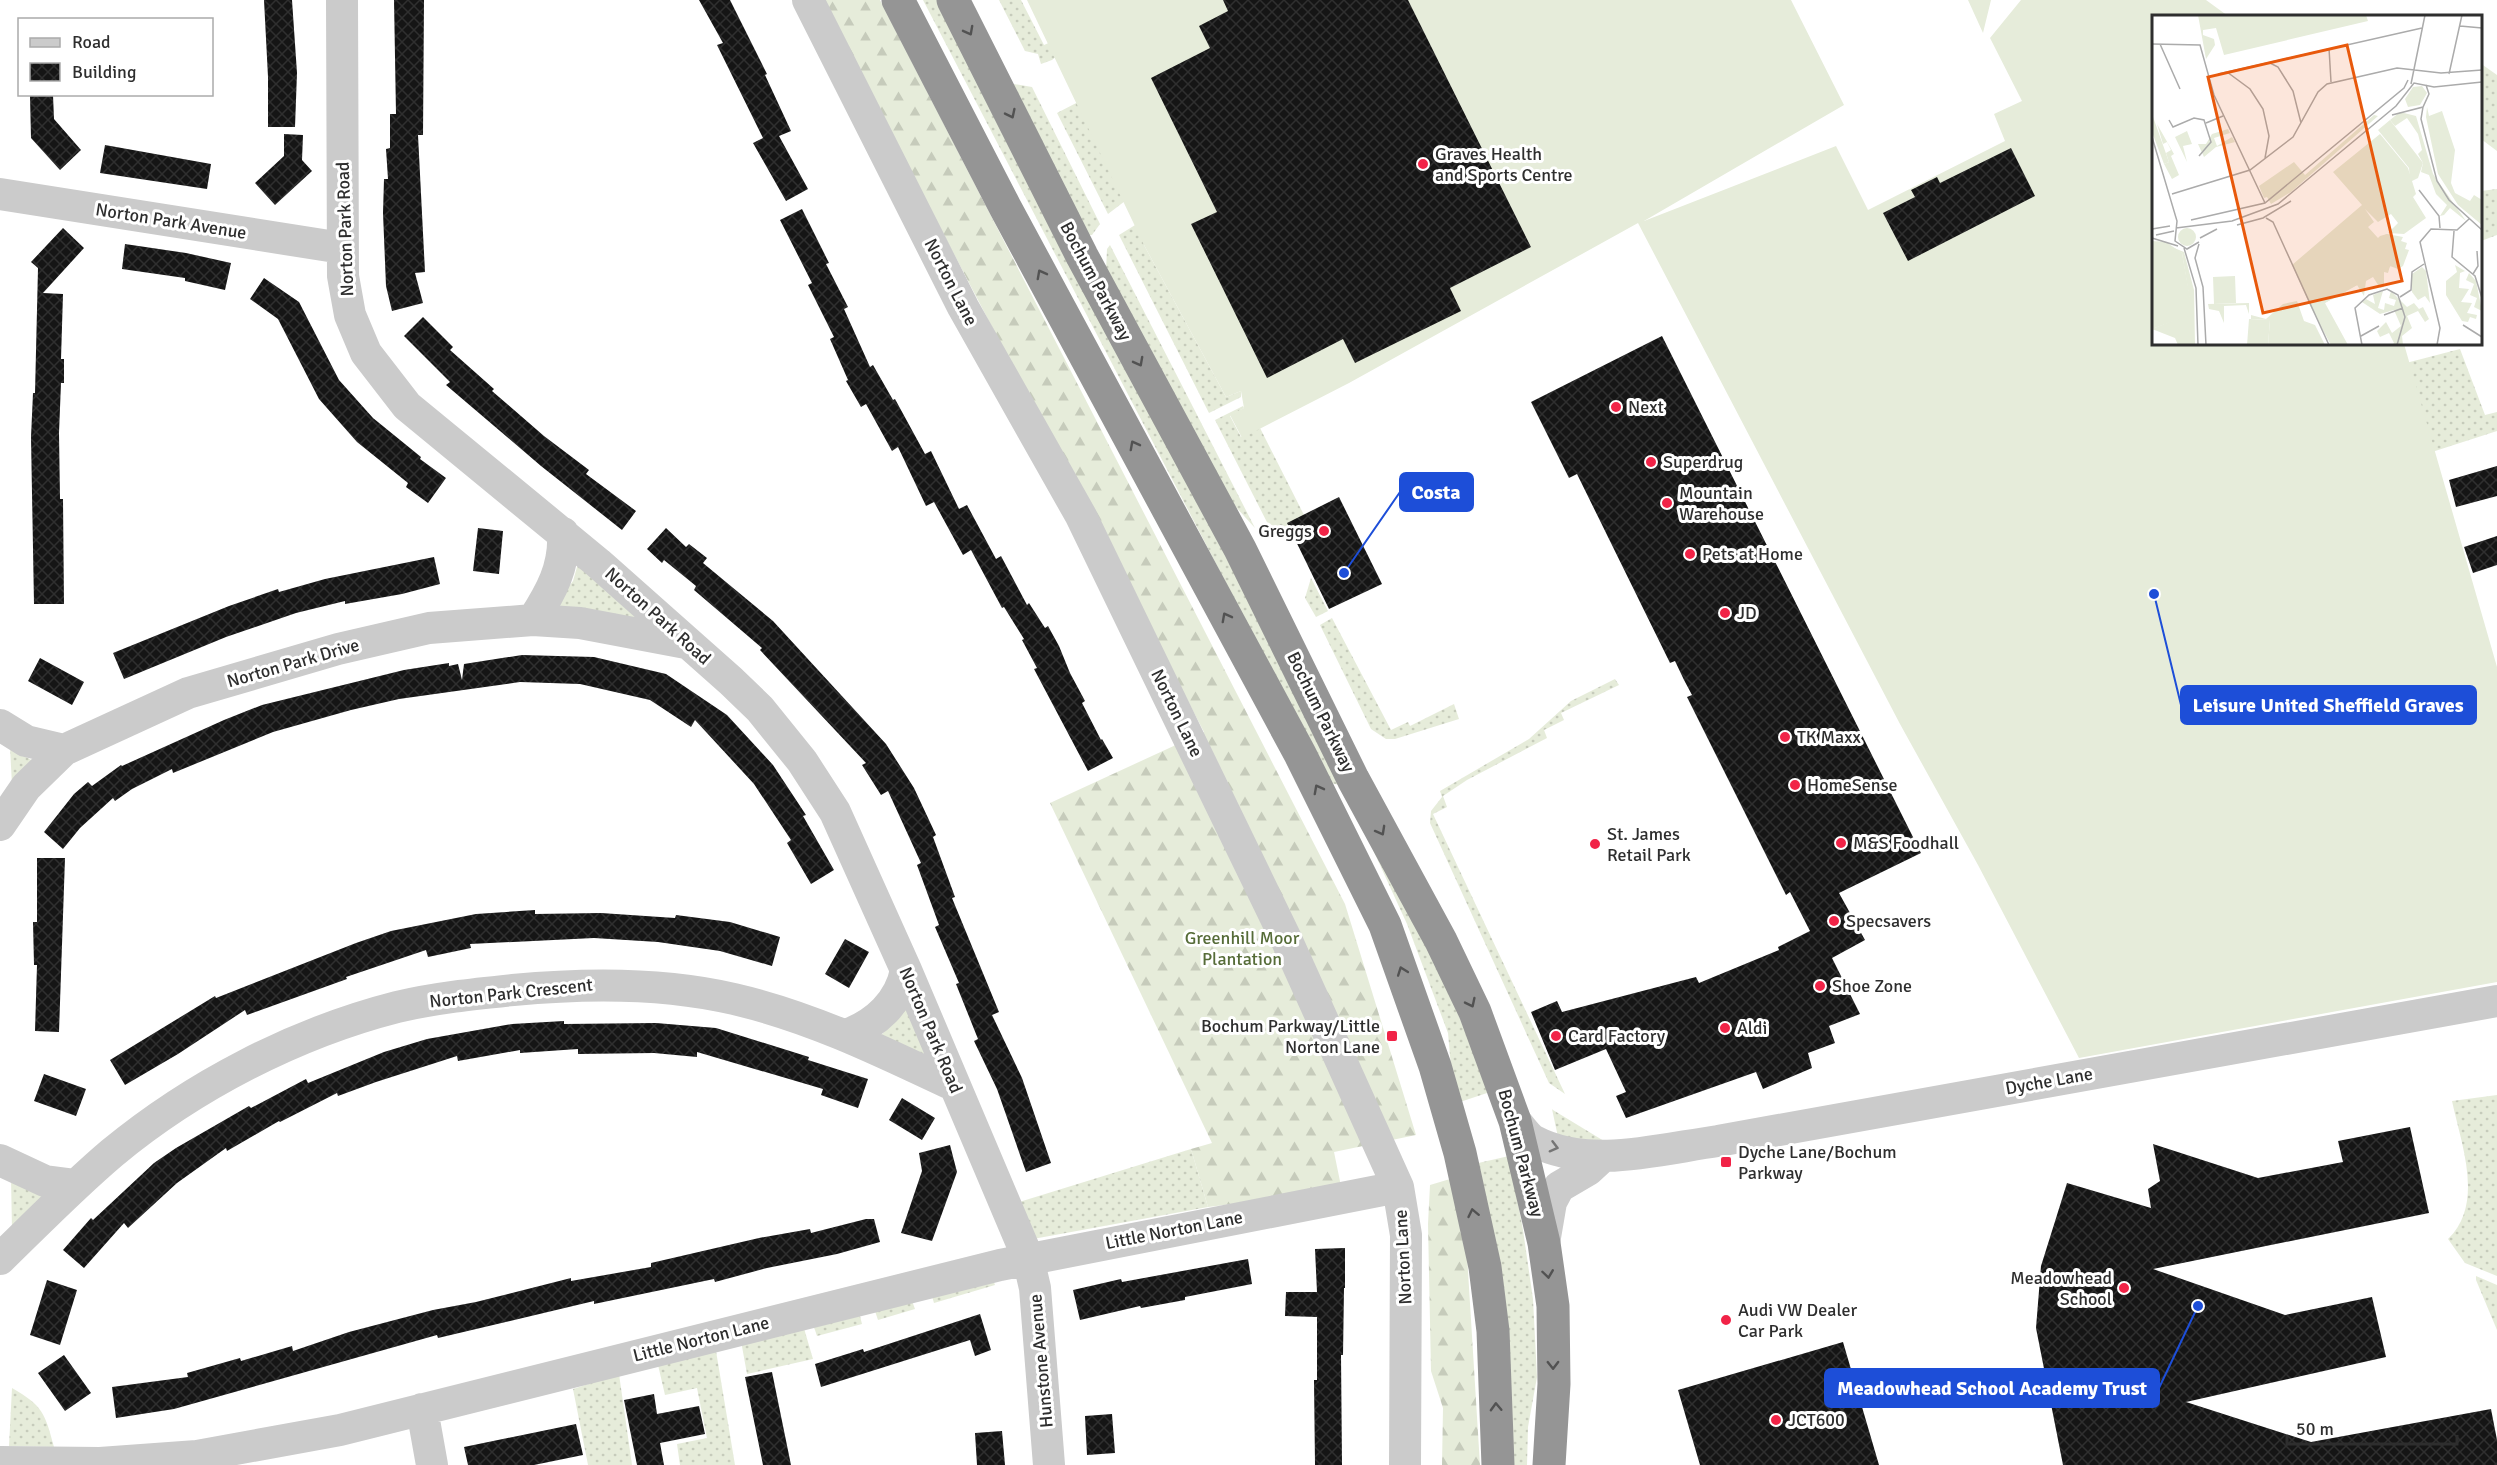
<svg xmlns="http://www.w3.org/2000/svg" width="2497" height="1465" font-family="Signika,sans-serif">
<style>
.grass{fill:url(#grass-dots)}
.forest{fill:url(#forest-firs)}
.pitch{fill:#e6ecda}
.building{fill:url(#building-cross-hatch)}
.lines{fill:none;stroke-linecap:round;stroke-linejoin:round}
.minor{stroke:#cbcbcb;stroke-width:32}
.highway{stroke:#959595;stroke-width:33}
.oneway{stroke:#525252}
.oneway2{stroke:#757575}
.poi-dot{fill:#f12347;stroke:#fff;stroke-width:2}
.labels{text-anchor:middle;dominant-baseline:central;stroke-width:6;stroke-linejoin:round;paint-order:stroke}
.poi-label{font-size:18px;fill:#2e2e2e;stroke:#fff;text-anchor:start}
.street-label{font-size:18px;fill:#2e2e2e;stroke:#fff}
.park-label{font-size:18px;fill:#566c38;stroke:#fff}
.inset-road{fill:none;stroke:#ababab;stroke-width:1.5}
.view{fill:#e8590c;fill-opacity:0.15;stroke:#e8590c;stroke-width:3}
.inset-edge{fill:none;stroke:#2e2e2e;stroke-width:3}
.leader{fill:none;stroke:#1d4ed8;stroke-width:2}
.callout-dot{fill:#1d4ed8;stroke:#fff;stroke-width:2}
.callout{fill:#1d4ed8;stroke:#1d4ed8;stroke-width:2}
.callout-label{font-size:20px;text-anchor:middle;font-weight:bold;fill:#fff}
</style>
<defs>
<pattern id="grass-dots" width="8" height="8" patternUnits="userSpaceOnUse" patternTransform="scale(1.5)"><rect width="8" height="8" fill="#e6ecda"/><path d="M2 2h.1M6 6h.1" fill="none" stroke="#c6cbbb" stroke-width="1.8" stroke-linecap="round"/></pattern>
<pattern id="forest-firs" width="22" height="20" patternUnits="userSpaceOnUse" patternTransform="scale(1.5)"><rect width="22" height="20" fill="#e6ecda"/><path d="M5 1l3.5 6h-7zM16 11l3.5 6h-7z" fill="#c6cbbb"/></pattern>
<pattern id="building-cross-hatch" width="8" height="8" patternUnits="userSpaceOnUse" patternTransform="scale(1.5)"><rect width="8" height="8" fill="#151515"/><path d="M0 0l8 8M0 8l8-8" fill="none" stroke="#2f2f2f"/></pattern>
</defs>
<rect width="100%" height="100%" fill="#fff"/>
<path class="grass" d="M923,0H940L1343,777L1340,785L1330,783Z
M999,0H1021L1044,45L1060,38L1059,54L1052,60L1041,64L1038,54L1025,51Z
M2480,63L2497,75V151L2481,139Z
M1014,84L1032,87L1100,224L1092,235H1089L1013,90Z
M1080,101L1125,201L1108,214L1057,113Z
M2497,189V235L2481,241V191Z
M1140,222L1144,245L1226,397L1241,391V397L1209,413L1119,235Z
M1110,245L1255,528L1223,493L1106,272L1107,249Z
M2460,349L2485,415L2497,412V431L2432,452L2406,363Z
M1243,406L1244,408L1230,416L1241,437L1260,428L1304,515L1273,534L1215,420Z
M579,560L642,619L553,607L573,581Z
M1311,578L1328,611L1316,617L1305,598Z
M1332,618L1391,730L1408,722L1410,726L1454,704L1459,719L1395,739H1386L1371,729L1320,625Z
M1615,679L1619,685L1561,713L1564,720L1544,730L1547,738L1467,780L1443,796L1447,807L1433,814L1565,1094L1549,1083L1430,823L1431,811L1442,797L1440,791L1529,739L1571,701Z
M10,747L33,761L12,785Z
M1358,817L1430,945L1490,1092L1460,1102L1452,1078L1448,1033L1407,924Z
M911,1001L932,1049L924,1060L877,1040Z
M2497,1095V1276L2465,1263L2448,1239C2485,1203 2461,1144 2452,1101Z
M1552,1109L1553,1110L1604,1141L1558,1137Z
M1191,1149L1208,1207L1033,1239L1013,1204Z
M1509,1156L1523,1230L1533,1299L1537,1377L1528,1427L1527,1465H1509L1474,1164Z
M11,1178L51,1192L12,1230Z
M2476,1276L2497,1285V1330L2476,1280Z
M992,1277L995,1285L934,1303L931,1293Z
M911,1298L915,1309L878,1320L874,1308Z
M859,1312L862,1324L817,1336L813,1324Z
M803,1325L813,1359L747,1374L741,1341Z
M716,1351L735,1465H680L677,1444L707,1438L697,1388L665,1395L658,1365Z
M619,1374L632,1465H588L573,1389Z
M12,1388C43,1406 45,1413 54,1447L9,1446Z"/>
<path class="forest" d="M821,0H880L1345,904L1416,1135L1334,1152L1342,1191L1208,1207L1191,1149L1212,1143L1050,803L1204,732Z
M1450,1179L1467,1255L1480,1465H1442L1443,1408L1431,1371L1428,1224L1430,1185Z"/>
<path class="pitch" d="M1027,0H1791L1844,105L1644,221L1836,146L1868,210L2005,141L1994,114L2022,101L1990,38L2021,0H2206L2228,16H2154V344H2404L2497,667V982L2079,1058L1978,865L1900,724L1638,223L1349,383L1242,438L1230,415L1244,408L1241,391L1226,397L1144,245Z
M1968,0H1991L1983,33Z"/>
<path class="building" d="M264,0H292L297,73L295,127H268V77Z
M394,0H424L423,135H418L425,272L415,273L423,303L392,311L386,286L383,213L384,179H388L386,149L390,148V114H396Z
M699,0H730L767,74L765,75L791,131L779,136L808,189L786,201L753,143L763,138L717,45L723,43Z
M1223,0H1408L1531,247L1450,288L1461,311L1355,363L1343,339L1267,378L1191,224L1217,212L1151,78L1210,48L1199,26L1228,11Z
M53,95L54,119L81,150L60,170L31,138L30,96Z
M284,134L303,135L302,160L312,171L275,205L255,183L284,156Z
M105,145L211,164L207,189L100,173Z
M2011,148L2035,196L1908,261L1883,213L1915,197L1911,190L1937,177L1940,183Z
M802,209L829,263L826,264L848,307L844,309L870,367L873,365L893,400L895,399L925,454L931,451L959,509L967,505L996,559L1001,556L1027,605L1029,603L1045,628L1048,626L1059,646L1070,673L1085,701L1082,703L1101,740L1102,739L1113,758L1088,771L1034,669L1037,668L1022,640L1024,639L1004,607L1002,608L971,550L963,555L934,502L926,506L898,447L892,451L866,404L861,407L846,381L848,380L830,339L834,337L808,285L812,283L780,220Z
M63,228L84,248L43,293L63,294L61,359H64V383H61L59,433L60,499H63L64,604H34L31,437L33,393H35L38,268L31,262Z
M125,244L186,253L231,263L225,290L185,281V278L122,269Z
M264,278L299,302L339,380L373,418L421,457L420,459L446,478L428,503L406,487L408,483L357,442L319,399L278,319L250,299Z
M423,317L453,347L450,350L494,389L492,391L544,436L589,470L586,474L636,511L622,530L541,466L446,385L450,382L404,336Z
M1662,336L1921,853L1839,893L1865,940L1832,958L1860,1014L1829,1026L1835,1043L1808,1053L1812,1068L1763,1089L1756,1072L1626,1118L1616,1096L1626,1092L1606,1049L1555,1070L1531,1012L1557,1001L1562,1012L1696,977L1699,983L1779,950L1778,947L1810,931L1790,892L1786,895L1687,697L1692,695L1684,680L1675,661L1670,663L1577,474L1569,478L1531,402Z
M2497,466V496L2456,507L2449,480Z
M1339,497L1382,584L1329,609L1287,523Z
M478,528L503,531L499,574L473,571Z
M666,528L686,547L689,544L707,558L703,563L773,621L886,744L914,788L936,835L933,837L955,897L952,898L999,1012L992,1015L1022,1078L1051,1163L1026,1172L997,1089L974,1041L978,1039L956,984L959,983L935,927L939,925L917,865L921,863L888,791L881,795L862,765L866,763L760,650L762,648L694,590L696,586L664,560L662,563L647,549Z
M2497,536V565L2473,573L2464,547Z
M434,557L440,584L402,594L345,604V601L296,613L226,637L124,679L113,653L229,606L278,589L279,592L325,579Z
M522,655L594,657L666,674L727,715L773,765L806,815L803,816L834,870L811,884L787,843L791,840L754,784L695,720L691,727L650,700L580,684L520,682L399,699L351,710L273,732L173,773L172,769L132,789L115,801L113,798L80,828L63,849L44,832L74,794L88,782L92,786L121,765L122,766L224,720L262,705L404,670L449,663V666L458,664L462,680L464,664Z
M40,658L84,682L72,705L28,681Z
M37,858H65L59,1032L35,1031L37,965H34L33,922H37Z
M535,910V914L601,913L675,918L676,915L730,922L780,937L772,966L720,951L658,942L594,938L470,944L471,948L428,957L426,950L346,977L347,979L247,1015L245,1010L178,1054L125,1085L110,1060L215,996L216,998L356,943L391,931L476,914Z
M845,939L869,952L849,988L825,974Z
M564,1021V1024L656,1023L716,1028L809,1057L808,1060L868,1079L858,1108L821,1095L823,1089L697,1052V1057L654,1053L578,1054V1049L520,1053V1050L458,1061L457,1056L376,1082L338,1096L337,1093L280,1122L279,1121L227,1151L226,1148L177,1183L128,1228L124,1223L84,1268L63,1250L91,1218L93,1220L154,1163L176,1148L249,1106L251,1108L306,1079L308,1083L384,1052L427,1039L512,1024Z
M44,1074L86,1089L76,1116L34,1101Z
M902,1098L935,1118L922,1140L889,1120Z
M2410,1127L2429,1213L2153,1269L2285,1315L2372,1297L2386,1357L2186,1402L2311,1442L2491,1409L2497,1440V1465H2063L2036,1328L2041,1266L2067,1183L2151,1208L2148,1189L2160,1181L2153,1144L2258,1178L2343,1162L2338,1141Z
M950,1145L957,1172L932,1241L901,1233L922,1171L919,1153Z
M866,1219H874L880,1242L837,1254L767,1268L715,1282L714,1279L594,1304V1301L438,1338L437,1335L174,1409L116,1418L112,1387L188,1377L187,1373L240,1358L241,1361L292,1346L293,1351L349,1332L433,1310L476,1302L571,1278V1281L651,1267V1263L759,1238L810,1229L811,1233Z
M1345,1248V1288H1344L1343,1355H1341L1342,1465H1315L1314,1380H1317V1317L1285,1316L1286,1292H1317L1315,1249Z
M1248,1259L1252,1284L1185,1297V1300L1141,1308L1140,1306L1080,1320L1073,1290L1121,1279L1122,1282Z
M47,1280L77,1290L60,1345L30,1335Z
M980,1314L991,1350L975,1356L970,1340L821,1387L815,1364L863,1349L864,1352Z
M1843,1342L1879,1465H1700L1678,1390Z
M64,1355L91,1393L65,1411L38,1373Z
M772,1372L791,1465H763L745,1377Z
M654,1394L657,1414L699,1406L705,1434L660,1443L664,1465H637L624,1400Z
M1112,1414L1115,1453L1087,1455L1085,1416Z
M576,1424L583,1455L534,1465H468L464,1447Z
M1002,1431L1005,1465H977L975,1433Z"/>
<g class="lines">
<path class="minor" d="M342,0L343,276L350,315L366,353L407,406L598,563L731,681L760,709L802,761L835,812L906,970L1028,1258L1035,1288L1049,1465
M808,0L963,307L1081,516L1287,941L1398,1187L1406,1235L1405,1465
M0,194L342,248
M533,620C551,592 565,567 563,533
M0,725L26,741L64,750
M0,825L26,787L64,750L188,693L338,649L429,628L533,620L580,623L686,643
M846,1035C876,1024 900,1002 906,970
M1515,1121C1521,1127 1527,1137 1534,1141C1589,1170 1660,1149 1718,1141L2497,1001
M0,1160L45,1181L76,1185
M1544,1243L1551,1202L1559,1187L1588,1170L1601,1158
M0,1259C37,1223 73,1186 112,1153C193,1086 295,1033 397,1007C435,998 474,994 513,990C586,983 662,982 734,999C812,1017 883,1052 955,1086
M422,1409L432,1465
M0,1462L100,1463L197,1456L340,1430L1000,1265L1398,1187"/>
<path class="highway" d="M898,0L1005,207L1300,754L1385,925L1435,1066L1460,1153L1485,1267L1493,1331L1498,1465
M953,0L1082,256L1240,549L1353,779L1441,941L1475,1012L1515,1121L1544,1243L1553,1306L1554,1384L1549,1465"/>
</g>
<defs><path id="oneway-chevron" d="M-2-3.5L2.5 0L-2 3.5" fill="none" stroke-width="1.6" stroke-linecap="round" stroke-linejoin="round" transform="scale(1.5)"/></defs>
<g class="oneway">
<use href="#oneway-chevron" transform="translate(969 31) rotate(62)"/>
<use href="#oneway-chevron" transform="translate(1011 114) rotate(64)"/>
<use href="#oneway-chevron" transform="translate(1041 274) rotate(-118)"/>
<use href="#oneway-chevron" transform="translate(1139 362) rotate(62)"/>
<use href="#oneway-chevron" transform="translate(1134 445) rotate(-118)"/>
<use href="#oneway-chevron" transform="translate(1226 617) rotate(-118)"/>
<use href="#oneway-chevron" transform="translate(1318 789) rotate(-118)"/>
<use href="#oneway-chevron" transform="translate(1381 831) rotate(61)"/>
<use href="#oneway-chevron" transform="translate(1402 971) rotate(-110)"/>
<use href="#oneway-chevron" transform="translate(1471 1003) rotate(64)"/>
<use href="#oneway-chevron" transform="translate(1473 1213) rotate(-102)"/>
<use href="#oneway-chevron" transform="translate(1548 1274) rotate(82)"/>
<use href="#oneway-chevron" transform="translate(1553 1365) rotate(89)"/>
<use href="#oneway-chevron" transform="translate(1496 1407) rotate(-92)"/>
</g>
<use class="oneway2" href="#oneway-chevron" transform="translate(1554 1147) rotate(15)"/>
<g class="poi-dot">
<circle cx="1423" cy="164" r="6"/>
<circle cx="1616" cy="407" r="6"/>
<circle cx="1651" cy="462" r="6"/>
<circle cx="1667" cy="503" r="6"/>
<circle cx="1324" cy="531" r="6"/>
<circle cx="1690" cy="554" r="6"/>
<circle cx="1725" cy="613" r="6"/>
<circle cx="1785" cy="737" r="6"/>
<circle cx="1795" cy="785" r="6"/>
<circle cx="1841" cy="843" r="6"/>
<circle cx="1595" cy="844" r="6"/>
<circle cx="1834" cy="921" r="6"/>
<circle cx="1820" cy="986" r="6"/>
<circle cx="1725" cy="1028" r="6"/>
<rect x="1386" y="1030" width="12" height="12" rx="3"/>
<circle cx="1556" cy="1036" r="6"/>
<rect x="1720" y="1156" width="12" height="12" rx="3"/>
<circle cx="2124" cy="1288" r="6"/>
<circle cx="1726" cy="1320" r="6"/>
<circle cx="1776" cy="1420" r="6"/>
</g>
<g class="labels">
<g class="poi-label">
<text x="1435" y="154">Graves Health<tspan x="1435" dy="21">and Sports Centre</tspan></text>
<text x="1628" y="407">Next</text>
<text x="1663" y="462">Superdrug</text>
<text x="1679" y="493">Mountain<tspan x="1679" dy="21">Warehouse</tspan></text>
<text x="1312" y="531" text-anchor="end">Greggs</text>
<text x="1702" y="554">Pets at Home</text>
<text x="1737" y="613">JD</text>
<text x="1797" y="737">TK Maxx</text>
<text x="1807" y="785">HomeSense</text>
<text x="1607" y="834">St. James<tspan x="1607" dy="21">Retail Park</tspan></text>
<text x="1853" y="843">M&amp;S Foodhall</text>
<text x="1846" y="921">Specsavers</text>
<text x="1832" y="986">Shoe Zone</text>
<text x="1380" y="1026" text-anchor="end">Bochum Parkway/Little<tspan x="1380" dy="21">Norton Lane</tspan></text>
<text x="1737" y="1028">Aldi</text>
<text x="1568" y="1036">Card Factory</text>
<text x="1738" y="1152">Dyche Lane/Bochum<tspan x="1738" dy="21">Parkway</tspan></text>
<text x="2112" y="1278" text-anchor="end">Meadowhead<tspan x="2112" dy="21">School</tspan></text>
<text x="1738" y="1310">Audi VW Dealer<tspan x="1738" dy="21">Car Park</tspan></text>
<text x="1788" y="1420">JCT600</text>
</g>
<g class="street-label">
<text transform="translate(171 221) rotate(9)">Norton Park Avenue</text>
<text transform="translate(345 229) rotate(-92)">Norton Park Road</text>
<text transform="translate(1096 281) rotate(62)">Bochum Parkway</text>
<text transform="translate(951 282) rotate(63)">Norton Lane</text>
<text transform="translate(658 616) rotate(42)">Norton Park Road</text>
<text transform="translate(293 663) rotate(-16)">Norton Park Drive</text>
<text transform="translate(1321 712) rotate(64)">Bochum Parkway</text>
<text transform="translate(1177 713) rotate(64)">Norton Lane</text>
<text transform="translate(511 993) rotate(-6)">Norton Park Crescent</text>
<text transform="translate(931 1030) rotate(67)">Norton Park Road</text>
<text transform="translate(2049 1081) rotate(-10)">Dyche Lane</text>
<text transform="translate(1521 1153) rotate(75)">Bochum Parkway</text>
<text transform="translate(1174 1230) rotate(-11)">Little Norton Lane</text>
<text transform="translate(1403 1257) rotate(-93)">Norton Lane</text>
<text transform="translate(701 1339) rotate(-14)">Little Norton Lane</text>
<text transform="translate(1041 1361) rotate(-95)">Hunstone Avenue</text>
</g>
<g class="park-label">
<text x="1242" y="938">Greenhill Moor<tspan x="1242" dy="21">Plantation</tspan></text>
</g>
</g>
<g transform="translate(2152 15)">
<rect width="330" height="330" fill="#fff"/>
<path d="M46,0H214L216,6L72,40L64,13L51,15V20L62,24L63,30L54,44ZM270,71L275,78L268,90L256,92L253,84L261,72ZM248,97L264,101L281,159L314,206L298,193L292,200L288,201L295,190L284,179L277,160L269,157L271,148L266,139L270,135L266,119L255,103L243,111L238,105ZM5,109L22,139L19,141L27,160L20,164L12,149L17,147L14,138L19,135L15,127L11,129ZM76,114L78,118L62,123L65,131L80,122L83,127L64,132L52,142L46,129H54L60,119ZM35,116L40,129L31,131L35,147L23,122ZM26 222a9 9 0 1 1 18 0a9 9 0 1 1-18 0ZM235,219L251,222L249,226L255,228L253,234L257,235L251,251L246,254L238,251L236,258L232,257V272L228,273L221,262L214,266L212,281L205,270L173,288L196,330H179L160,295L228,221ZM0,224L32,237L42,275L43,330H26L23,323L0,314L40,298L30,238ZM303,250L313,256L308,258L307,273L317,274L309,287L320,288L315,298L325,300L324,304L318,302L316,307L310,306L294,280V266L305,257ZM270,252L274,256L278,288L273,281L266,285L260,277V259ZM317,258L324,266L330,296L322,292L325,283L318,280L322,269L314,265ZM231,276L226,293L232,295L233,288L242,291L244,285L237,283L239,276L255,292L262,288L267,294L271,292L277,304L273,307L266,296L255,301L260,313L250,321L251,330H240L242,328L237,318L228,322L225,316L234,307L240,318L249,311L242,295L228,299L210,287L214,284L223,289L221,280ZM145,286L152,306L163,310L173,330H116L118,305L99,304V300L114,304L131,289Z" fill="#e6ecda"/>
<path d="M275,92L277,101L290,96L303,135L299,168L303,178L318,186L322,180L330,185V210L306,190L286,159L274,102ZM0,99L17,147L12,149L0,117ZM222,100L226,101L139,177L119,189L115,182L112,183L107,171L142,147L153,160ZM238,105L271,148L266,163L258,167L257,153L226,115ZM97,288V299L94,290L72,291V308L67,296L57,294L56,289Z" fill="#e6ecda"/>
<path d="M228,119L256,153L264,179L261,182L274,203L252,219L236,218L246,208L239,199L226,207L213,194L222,207L216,212L226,223L235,219L249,226L238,252L160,295L140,250L210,190L181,157ZM0,226L14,227L30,238L41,299L0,314ZM83,261L84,288L62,289L61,262ZM97,304L118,305L116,330H95Z" fill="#e6ecda"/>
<path class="inset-road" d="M308,11L330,13M0,29L48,30L62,80L113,188M8,29L28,74M177,33L179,67M118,48L126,52L141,76L149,108M75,57L98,74L111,94L117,121L113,143M66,59L270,13M297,59L310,0M259,69L273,0M271,92L269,104L285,166L297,185L330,215M240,100L271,92L277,79L274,70M17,105L21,112L42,103L52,105L59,127L47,141M54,108L71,101M0,122L25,206L23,226L35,234L47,227M267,175L287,201L288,213M20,179L98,155L141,122L166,77L175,69L245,53L289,58L330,55M114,203L121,207L177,330M39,205L113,188L252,73L256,65M85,210L111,203L139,186M24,213L80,206L126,189L244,91L262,68L282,72L330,67M0,214L18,211M302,216L300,242L323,261L330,283M4,220L22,216M0,223L26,231M48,223L65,214M47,229L43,243L51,272L54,330M32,233L44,273L46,330M321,259L326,251L325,236M248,282L259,275L260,257L272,249M232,300L251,293M311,310L330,322M209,321L227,311M210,330L203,293L217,280L235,274L246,280L253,302L245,330M285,330L288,313L268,227L279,214L305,215L317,204"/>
<path class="view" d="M195,30L250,266L111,298L56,62Z"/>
<rect width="330" height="330" class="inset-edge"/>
</g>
<path class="leader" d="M1344 573L1400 492M2154 594L2181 705M2198 1306L2159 1388"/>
<g class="callout-dot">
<circle cx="1344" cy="573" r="6"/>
<circle cx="2154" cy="594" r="6"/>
<circle cx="2198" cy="1306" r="6"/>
</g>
<g class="callout">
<rect x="1400" y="473" width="73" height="38" rx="6"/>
<rect x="2181" y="686" width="295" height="38" rx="6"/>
<rect x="1825" y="1369" width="334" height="38" rx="6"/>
</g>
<g class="callout-label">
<text x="1436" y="499">Costa</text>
<text x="2328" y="712">Leisure United Sheffield Graves</text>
<text x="1992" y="1395">Meadowhead School Academy Trust</text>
</g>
<rect x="18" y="18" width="195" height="78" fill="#ffffff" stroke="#ababab" stroke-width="1.5"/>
<rect x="30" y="38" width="30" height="9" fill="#cbcbcb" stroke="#ababab" stroke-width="1.5"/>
<text x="72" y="48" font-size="18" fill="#2e2e2e">Road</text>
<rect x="30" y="63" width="30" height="18" fill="url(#building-cross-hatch)" stroke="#ababab" stroke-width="1.5"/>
<text x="72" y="78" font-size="18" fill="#2e2e2e">Building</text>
<path d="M2287 1435v9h170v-9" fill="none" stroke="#2e2e2e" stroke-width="3"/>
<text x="2296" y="1435" font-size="18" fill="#2e2e2e" stroke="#ffffff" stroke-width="4.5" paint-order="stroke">50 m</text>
</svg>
